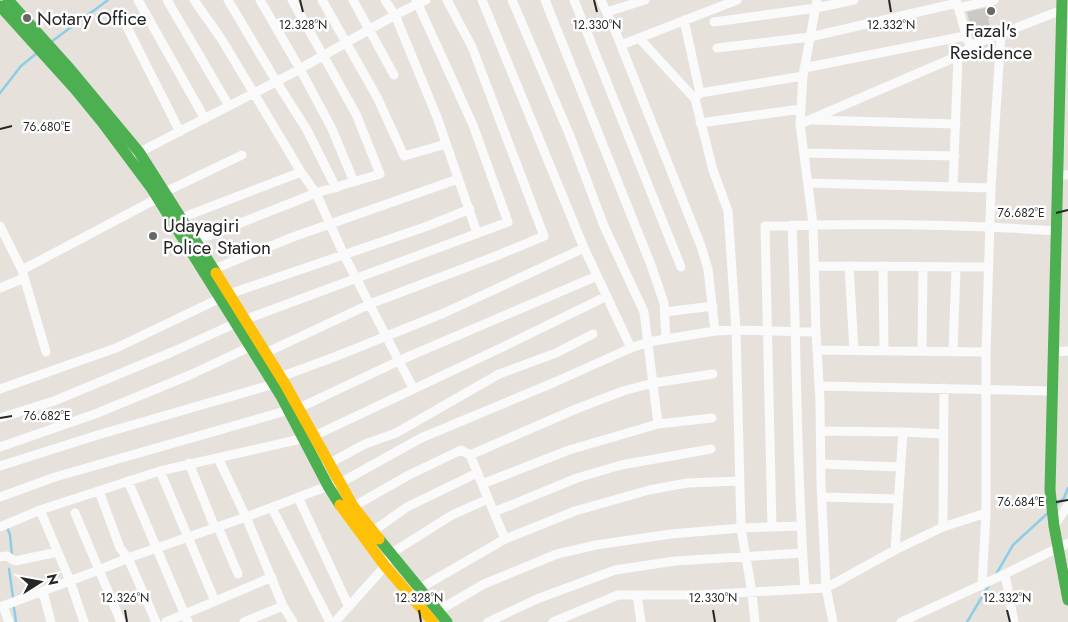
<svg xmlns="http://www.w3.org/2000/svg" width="1068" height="622" font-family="Jost,sans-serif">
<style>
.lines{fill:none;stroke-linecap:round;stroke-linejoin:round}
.stream{stroke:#8dcde8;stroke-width:2.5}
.building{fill:#ccc9c5}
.street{stroke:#fbfafa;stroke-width:9}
.fast{stroke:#4caf50;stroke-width:11}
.slow{stroke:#ffc107;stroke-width:11}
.ticks{fill:none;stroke:#262626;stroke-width:2}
.poi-dot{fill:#696765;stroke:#fff;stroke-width:2}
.labels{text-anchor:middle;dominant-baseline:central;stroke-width:5;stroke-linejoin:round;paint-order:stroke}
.poi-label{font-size:19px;fill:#262626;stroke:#fff;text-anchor:start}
.ticks-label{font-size:12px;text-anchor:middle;fill:#262626;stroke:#fff;stroke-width:5;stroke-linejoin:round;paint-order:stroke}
</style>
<rect width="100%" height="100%" fill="#e6e1db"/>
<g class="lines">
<path class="stream" d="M51,42L108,0
M0,93L21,66L37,53
M1056,505L1064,498L1068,488
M7,527L10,535L12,556
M9,569L13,597
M995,576L1013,545L1049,512
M14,608L16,622
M967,622L989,585"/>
</g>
<path class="building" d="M994,6L996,16L988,18L991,31L973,38L967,12Z"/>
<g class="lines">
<path class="street" d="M138,0L205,119
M167,0L229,106
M194,0L222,40L301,172L316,193L344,255L413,388
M228,0L276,81L307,130L336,188
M260,0L300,69L332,129L354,182
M322,0L377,97L404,156L446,144
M353,0L394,75
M385,0L395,15L437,117L477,233
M482,0L584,248L631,348
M512,0L570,136L604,226L644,312L658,424
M545,0L651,265L664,303L666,339
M574,0L681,267
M601,0L616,33L701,246L708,269L715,331
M817,0L803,76L800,124L813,224L816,332L820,401L821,484L826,588L833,622
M956,0L968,41
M958,8L994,0
M607,12L645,0
M684,20L700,93L696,97
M714,22L816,8L854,0
M126,25L180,132
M639,38L695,99L713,170L728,211L736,330L741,528L752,593L755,622
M621,45L737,0
M717,48L810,37L957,3
M804,68L965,36
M700,93L803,76
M813,120L956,124
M700,123L801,109
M800,124L958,56L974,44L1062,10
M805,153L955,156
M136,154L289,75L395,15L426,0
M1058,175H1068
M809,183L991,188
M953,187L958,56
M176,220L301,172
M792,225C797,346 796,468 805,589
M0,226L22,270L46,352
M190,243L316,193L380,174L356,114L292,0
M814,266L989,267
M849,266L854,350
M883,266L884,351
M22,270L158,198L165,192L242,155
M209,271L293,237L458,179
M0,288L24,278
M665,312L713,306
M817,350L986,352
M922,351L923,267
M953,352L956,267
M1053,352L1068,351
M261,355L370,304L496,256L544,236L472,47L447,0
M819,386L1052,391
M0,389L116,348L229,294L425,227L470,209
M299,408L405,358L597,276
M0,418L54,401L172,352L236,323L508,222L473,125L416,0
M820,431L903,432
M0,447L95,414L190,375L254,345
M470,455L576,409L623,391L653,383L713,374
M218,458L246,517L283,606L293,622
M189,463L215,528
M821,464L900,467
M326,465L365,444L396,433L499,374L556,353L593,334
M0,466L101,434L274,384L280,377L337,356L444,313L584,248
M160,471L215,601
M128,481L188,622
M482,484L569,450L658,424L712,418
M99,491L120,548L128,558L156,622
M0,497L55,477L289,410
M298,497L349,607
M822,497L898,499
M272,508L330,622
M349,509L409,475L461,450L470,455L505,539
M40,510L70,581L84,622
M494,512L577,478L621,465L711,449
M75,513L121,622
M1054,526L1068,505
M0,527L40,510L160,471L314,436L507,345L607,296
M218,527L238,574
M772,527L765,226C862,223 960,224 1056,231
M943,527L944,388
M369,534L407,507L477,473
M895,550L903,432L944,434
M0,557L7,556L15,561L58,552
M1005,574L1014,622
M982,585L986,513V352L991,188L1001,33
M415,591L505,539L575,511L649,490L687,483L740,481
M43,592L51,622
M637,595L641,622
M3,606L9,622
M0,607L99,570L128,558L246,517L328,486L340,483L421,438L555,382L631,348L648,342L715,331L736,330L816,332
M436,615L438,611L484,584L557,554L596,545L671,534L741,528L800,526
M166,622L272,577
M244,622L283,606
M335,622L385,566L390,554L452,515L488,499
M488,622L537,599L615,570L675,561L802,553
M553,622L618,595H697L826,588L895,550L943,527L986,513
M901,622L1005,574L1068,543"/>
<path class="fast" d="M8,0L70,69L139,152L216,273
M1062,0L1050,490L1054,526L1068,600
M0,6L75,89L102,122L152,189L281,396L328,486L340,505
M379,539L447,622"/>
<path class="slow" d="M216,273L285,384L353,506L379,539
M340,505L385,566L433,622"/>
</g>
<path class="ticks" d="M300,0L303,12M594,0L597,12M889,0L891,12M0,129L12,126M1056,213L1068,210M0,418L12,416M1056,502L1068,500M125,610L127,622M419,610L421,622M713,610L715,622M1007,610L1010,622"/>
<g class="poi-dot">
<circle cx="991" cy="11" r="5"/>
<circle cx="27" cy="18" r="5"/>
<circle cx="153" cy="236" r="5"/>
</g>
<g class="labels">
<g class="poi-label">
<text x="37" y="18">Notary Office</text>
<text x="991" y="30" text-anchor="middle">Fazal's<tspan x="991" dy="22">Residence</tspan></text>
<text x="163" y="225">Udayagiri<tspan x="163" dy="22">Police Station</tspan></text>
</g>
</g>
<g class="ticks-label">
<text x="303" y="29">12.328°N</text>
<text x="597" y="29">12.330°N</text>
<text x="891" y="29">12.332°N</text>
<text x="47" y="131">76.680°E</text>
<text x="1021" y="217">76.682°E</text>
<text x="47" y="420">76.682°E</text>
<text x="1021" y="506">76.684°E</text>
<text x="125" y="602">12.326°N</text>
<text x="419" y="602">12.328°N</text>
<text x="713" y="602">12.330°N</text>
<text x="1007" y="602">12.332°N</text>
</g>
<g transform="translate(40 582) rotate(79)" stroke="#ffffff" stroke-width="4" paint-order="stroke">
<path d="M0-4L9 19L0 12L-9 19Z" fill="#262626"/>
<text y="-8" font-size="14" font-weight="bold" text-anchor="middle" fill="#262626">N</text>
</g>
</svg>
